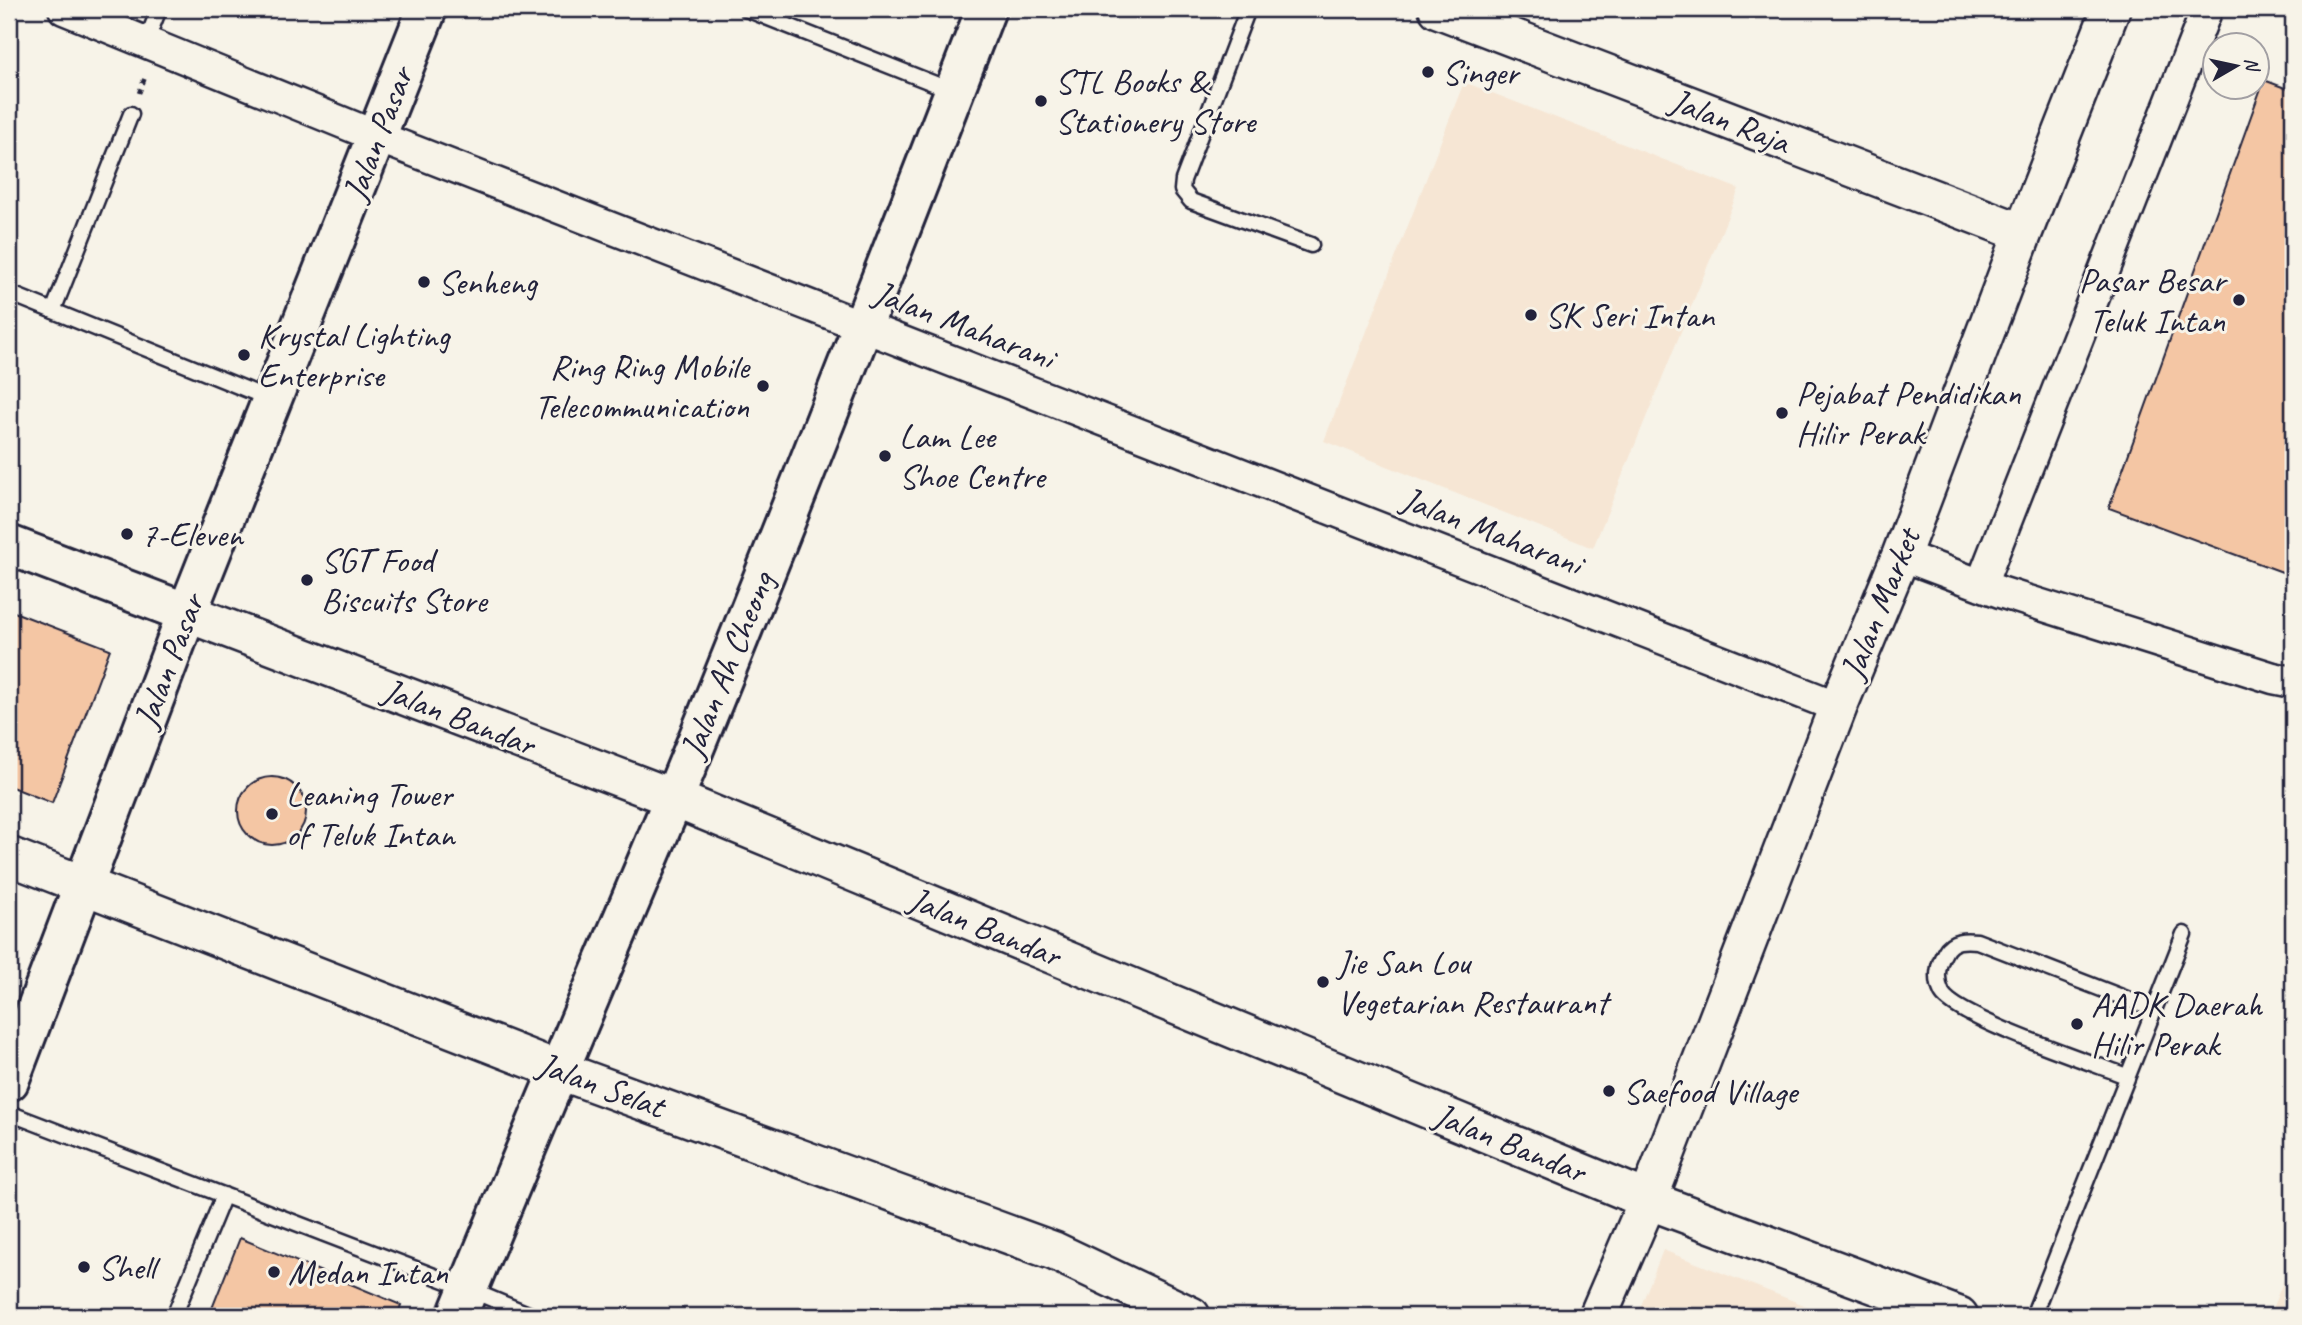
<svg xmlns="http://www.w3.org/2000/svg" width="2302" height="1325" font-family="Caveat,sans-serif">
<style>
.built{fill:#f6e6d4}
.building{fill:#f4c6a4;stroke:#22223b;stroke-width:2}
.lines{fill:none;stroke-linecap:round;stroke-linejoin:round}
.service-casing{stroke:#22223b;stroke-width:19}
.minor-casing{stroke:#22223b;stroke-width:35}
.tertiary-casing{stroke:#22223b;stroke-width:42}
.secondary-casing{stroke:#22223b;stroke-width:44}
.path{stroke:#22223b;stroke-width:4.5;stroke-dasharray:5 5;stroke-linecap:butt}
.service{stroke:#f7f3e8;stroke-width:14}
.minor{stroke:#f7f3e8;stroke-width:30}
.tertiary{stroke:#f7f3e8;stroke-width:37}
.secondary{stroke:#f7f3e8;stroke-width:38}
.poi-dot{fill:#22223b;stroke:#f7f3e8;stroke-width:2.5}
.labels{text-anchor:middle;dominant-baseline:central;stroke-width:6;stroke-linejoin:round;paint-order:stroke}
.poi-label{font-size:35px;fill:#22223b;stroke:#f7f3e8;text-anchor:start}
.street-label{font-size:35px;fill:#22223b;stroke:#f7f3e8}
</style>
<rect width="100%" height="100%" fill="#f7f3e8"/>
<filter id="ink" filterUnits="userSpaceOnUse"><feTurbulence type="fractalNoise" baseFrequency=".0143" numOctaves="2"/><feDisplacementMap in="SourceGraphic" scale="14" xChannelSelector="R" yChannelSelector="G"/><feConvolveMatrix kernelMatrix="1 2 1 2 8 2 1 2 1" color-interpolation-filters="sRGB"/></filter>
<g filter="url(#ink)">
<path class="built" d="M1464,82L1739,189L1593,548L1324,441Z
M1663,1250L1832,1316H1637Z
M2293,1258V1316H2269Z"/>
<path class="building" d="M2264,80L2293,91V576L2109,508Z
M9,610L110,649L52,803L9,786Z
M238 811a34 34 0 1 1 68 0a34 34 0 1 1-68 0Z
M240,1238L401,1305L397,1316H209Z"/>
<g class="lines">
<g class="service-casing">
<path id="service" d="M746,9L953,91
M1248,9L1183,180L1182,190L1191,201L1311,245
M146,42L159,9
M9,293L270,399
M53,311L131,114
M2126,1076C2093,1063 1956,1018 1942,993C1935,979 1938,964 1945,952C1952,939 1965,940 1977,941L2153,1009
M9,1113L468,1289L533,1316
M174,1316L224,1195
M2033,1316L2184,934"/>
</g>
<g class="minor-casing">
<path id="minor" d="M64,9L378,137L1838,707
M1901,555L2000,592L2273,678L2293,682
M1981,585L2207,9"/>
</g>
<g class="tertiary-casing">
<path id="tertiary" d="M1438,9L2023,233
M187,613L673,798L1648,1200L1959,1316
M9,856L558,1070L1054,1251L1191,1316
M1598,1316L1648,1200L1838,707L1901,555L2023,233L2111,9"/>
</g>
<g class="secondary-casing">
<path id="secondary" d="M9,545L187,613
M9,1081L187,613L427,9
M457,1316C527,1143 601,972 673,800C781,538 884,273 986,9"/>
</g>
<path class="path" d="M139,93L146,75"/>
<use href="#service" class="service"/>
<use href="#minor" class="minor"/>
<use href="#tertiary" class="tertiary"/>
<use href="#secondary" class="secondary"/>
</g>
</g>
<g class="poi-dot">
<circle cx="1428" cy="72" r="7"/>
<circle cx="1041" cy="101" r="7"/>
<circle cx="424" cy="282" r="7"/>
<circle cx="2239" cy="300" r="7"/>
<circle cx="1531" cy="315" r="7"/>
<circle cx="244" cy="355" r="7"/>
<circle cx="763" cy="386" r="7"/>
<circle cx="1782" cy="413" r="7"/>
<circle cx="885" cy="456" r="7"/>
<circle cx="127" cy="534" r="7"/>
<circle cx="307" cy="580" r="7"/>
<circle cx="272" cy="814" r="7"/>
<circle cx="1323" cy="982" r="7"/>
<circle cx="2077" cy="1024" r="7"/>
<circle cx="1609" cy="1091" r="7"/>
<circle cx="84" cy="1267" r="7"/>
<circle cx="274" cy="1272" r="7"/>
</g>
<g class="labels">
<g class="poi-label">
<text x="1442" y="72">Singer</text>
<text x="1055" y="81">STL Books &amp;<tspan x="1055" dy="40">Stationery Store</tspan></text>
<text x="2225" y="280" text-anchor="end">Pasar Besar<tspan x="2225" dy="40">Teluk Intan</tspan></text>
<text x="438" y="282">Senheng</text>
<text x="1545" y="315">SK Seri Intan</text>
<text x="258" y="335">Krystal Lighting<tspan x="258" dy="40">Enterprise</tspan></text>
<text x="749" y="366" text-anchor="end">Ring Ring Mobile<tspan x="749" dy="40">Telecommunication</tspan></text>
<text x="1796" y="393">Pejabat Pendidikan<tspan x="1796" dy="40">Hilir Perak</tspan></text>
<text x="899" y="436">Lam Lee<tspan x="899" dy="40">Shoe Centre</tspan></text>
<text x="141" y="534">7-Eleven</text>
<text x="321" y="560">SGT Food<tspan x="321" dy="40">Biscuits Store</tspan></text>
<text x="286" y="794">Leaning Tower<tspan x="286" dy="40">of Teluk Intan</tspan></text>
<text x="1337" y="962">Jie San Lou<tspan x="1337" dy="40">Vegetarian Restaurant</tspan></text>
<text x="2091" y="1004">AADK Daerah<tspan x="2091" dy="40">Hilir Perak</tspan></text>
<text x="1623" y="1091">Saefood Village</text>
<text x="98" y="1267">Shell</text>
<text x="288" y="1272">Medan Intan</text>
</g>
<g class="street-label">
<text transform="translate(1730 121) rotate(21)">Jalan Raja</text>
<text transform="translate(378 134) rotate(-69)">Jalan Pasar</text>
<text transform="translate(964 325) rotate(21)">Jalan Maharani</text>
<text transform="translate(1492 531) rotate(21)">Jalan Maharani</text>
<text transform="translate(1880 604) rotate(-68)">Jalan Market</text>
<text transform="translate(169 661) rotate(-69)">Jalan Pasar</text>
<text transform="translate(727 665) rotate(-68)">Jalan Ah Cheong</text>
<text transform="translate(459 717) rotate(21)">Jalan Bandar</text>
<text transform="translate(985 927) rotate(22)">Jalan Bandar</text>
<text transform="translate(601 1085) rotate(20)">Jalan Selat</text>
<text transform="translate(1510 1143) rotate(22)">Jalan Bandar</text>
</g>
</g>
<rect width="2302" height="1325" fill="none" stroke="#f7f3e8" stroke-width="35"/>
<rect x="18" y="18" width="2267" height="1290" fill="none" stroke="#22223b" stroke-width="2.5" filter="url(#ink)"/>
<g transform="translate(2236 66) rotate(81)"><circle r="33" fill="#f7f3e8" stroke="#a29fa3" stroke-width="2"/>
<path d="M0-5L12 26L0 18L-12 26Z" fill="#22223b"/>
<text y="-10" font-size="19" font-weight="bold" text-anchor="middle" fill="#22223b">N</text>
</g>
</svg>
